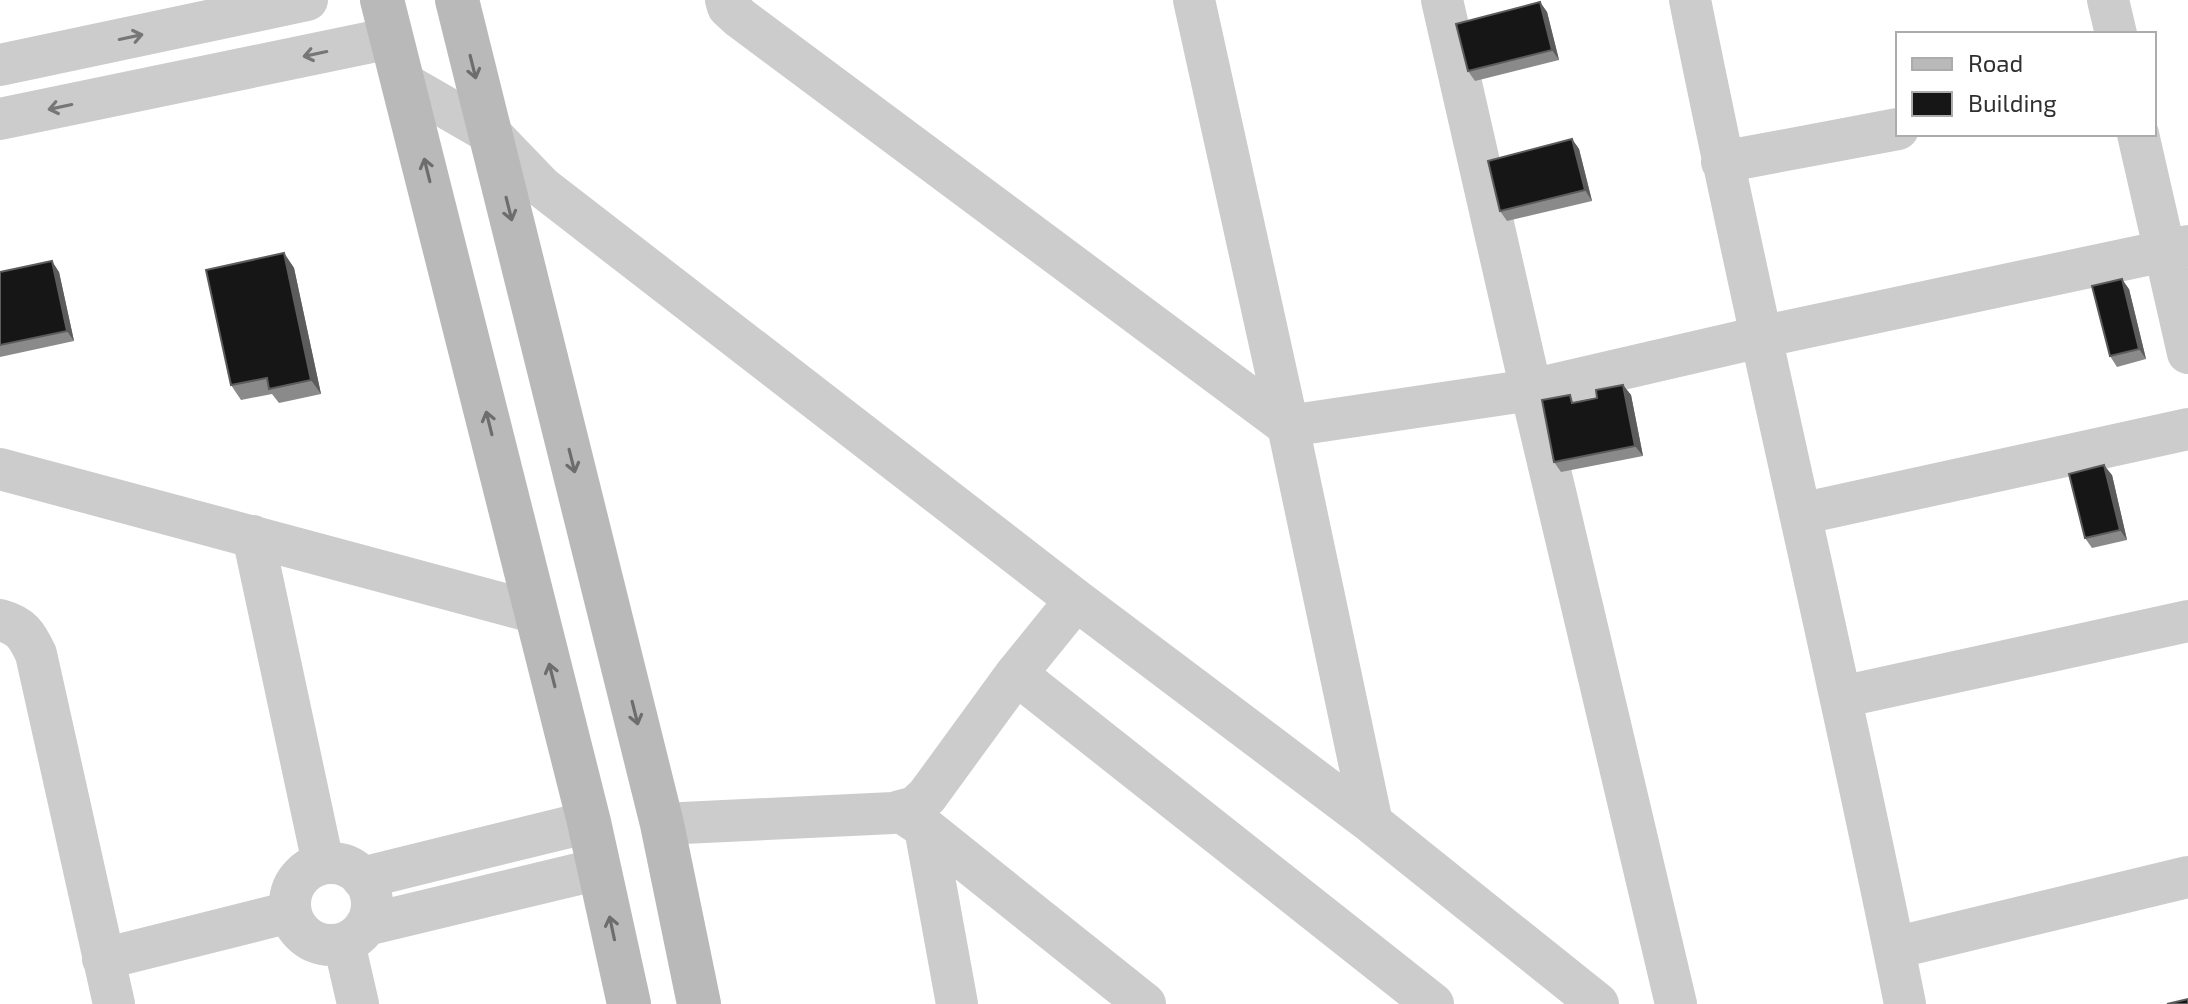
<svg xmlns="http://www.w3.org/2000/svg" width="2188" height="1004" font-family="'Exo 2',sans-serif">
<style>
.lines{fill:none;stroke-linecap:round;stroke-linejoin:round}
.minor{stroke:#ccc;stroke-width:42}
.secondary{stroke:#b9b9b9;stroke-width:44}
.wall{fill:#8a8a8a}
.shaded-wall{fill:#5c5c5c}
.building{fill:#161616;stroke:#5c5c5c;stroke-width:2}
.oneway{stroke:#767676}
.oneway2{stroke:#6d6d6d}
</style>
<rect width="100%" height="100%" fill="#fff"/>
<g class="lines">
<path class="minor" d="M726,0L728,7L740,18L1288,426L1531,390L1760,337L2188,246
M1194,0L1288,426L1372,823
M1442,0L1531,390L1676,1004
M1690,0C1757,336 1838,668 1905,1004
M2108,0L2116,34
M0,65L307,0
M405,84L490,133L542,187L1076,600L1372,823L1598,1004
M0,119L391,38
M2138,134L2188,353
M1722,162L1898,129
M0,469L537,613
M1800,514L2188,429
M253,536L323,863
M0,620C22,626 27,635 36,654L114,1004
M1016,674L1433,1004
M1841,697L2188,621
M900,811L925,828L1145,1004
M662,824L893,813L915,807L927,796L1016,674L1076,600
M925,828L957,1004
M290 904a41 41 0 1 1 82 0a41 41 0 1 1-82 0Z
M362,878L589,822
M366,925L599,869
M344,943L358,1004
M1894,948L2188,877
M103,959L290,912"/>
<path class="secondary" d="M382,0L589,822L629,1004
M457,0L662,824L699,1004"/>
</g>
<path class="wall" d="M1540,2L1547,12L1559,60L1475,81L1468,71Z
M1572,139L1579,149L1592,201L1507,221L1500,211Z
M284,253L294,268L321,394L279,403L272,394L241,400L231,385Z
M0,272H59L74,341L0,357Z
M2129,289L2146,359L2117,367L2110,356Z
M1623,385L1631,395L1643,456L1561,472L1554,462L1575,402L1597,398Z
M2112,475L2127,540L2092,548L2085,538Z"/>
<path class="shaded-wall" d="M1540,2L1547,12L1559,60L1552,50Z
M1572,139L1579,149L1592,201L1585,190Z
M284,253L294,268L321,394L311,380Z
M52,261L59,272L74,341L67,331Z
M2122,279L2129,289L2146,359L2139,349Z
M1623,385L1631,395L1643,456L1635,446Z
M2104,465L2112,475L2127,540L2120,530Z"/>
<path class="building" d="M1540,2L1552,50L1468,71L1456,24Z
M1572,139L1585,190L1500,211L1488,161Z
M284,253L311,380L269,389L267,378L231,385L206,270Z
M52,261L67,331L0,345V272Z
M2122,279L2139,349L2110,356L2092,286Z
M1623,385L1635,446L1554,462L1542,400L1570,395L1572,403L1597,398L1596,390Z
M2104,465L2120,530L2085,538L2069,474Z
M2188,999V1004H2167Z"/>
<defs><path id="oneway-shaft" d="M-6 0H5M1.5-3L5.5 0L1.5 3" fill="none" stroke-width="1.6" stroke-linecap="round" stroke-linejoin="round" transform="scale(2)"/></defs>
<g class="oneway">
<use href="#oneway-shaft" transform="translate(131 37) rotate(-12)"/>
<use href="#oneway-shaft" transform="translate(315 54) rotate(168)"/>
<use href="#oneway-shaft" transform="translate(60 107) rotate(168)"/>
</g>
<g class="oneway2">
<use href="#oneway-shaft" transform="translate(473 67) rotate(76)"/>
<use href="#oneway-shaft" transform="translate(427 170) rotate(-104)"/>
<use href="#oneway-shaft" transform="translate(509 209) rotate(76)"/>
<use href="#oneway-shaft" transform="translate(489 423) rotate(-104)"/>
<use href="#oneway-shaft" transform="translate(572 461) rotate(76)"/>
<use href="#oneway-shaft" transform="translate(552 675) rotate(-104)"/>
<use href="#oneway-shaft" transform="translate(635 713) rotate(76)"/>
<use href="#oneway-shaft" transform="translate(612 928) rotate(-102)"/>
</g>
<rect x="1896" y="32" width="260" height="104" fill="#ffffff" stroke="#acacac" stroke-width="2"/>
<rect x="1912" y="58" width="40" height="12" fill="#b9b9b9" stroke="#acacac" stroke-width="2"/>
<text x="1968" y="72" font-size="24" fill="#2f2f2f">Road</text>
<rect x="1912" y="92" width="40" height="24" fill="#161616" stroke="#acacac" stroke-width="2"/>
<text x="1968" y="112" font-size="24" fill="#2f2f2f">Building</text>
</svg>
